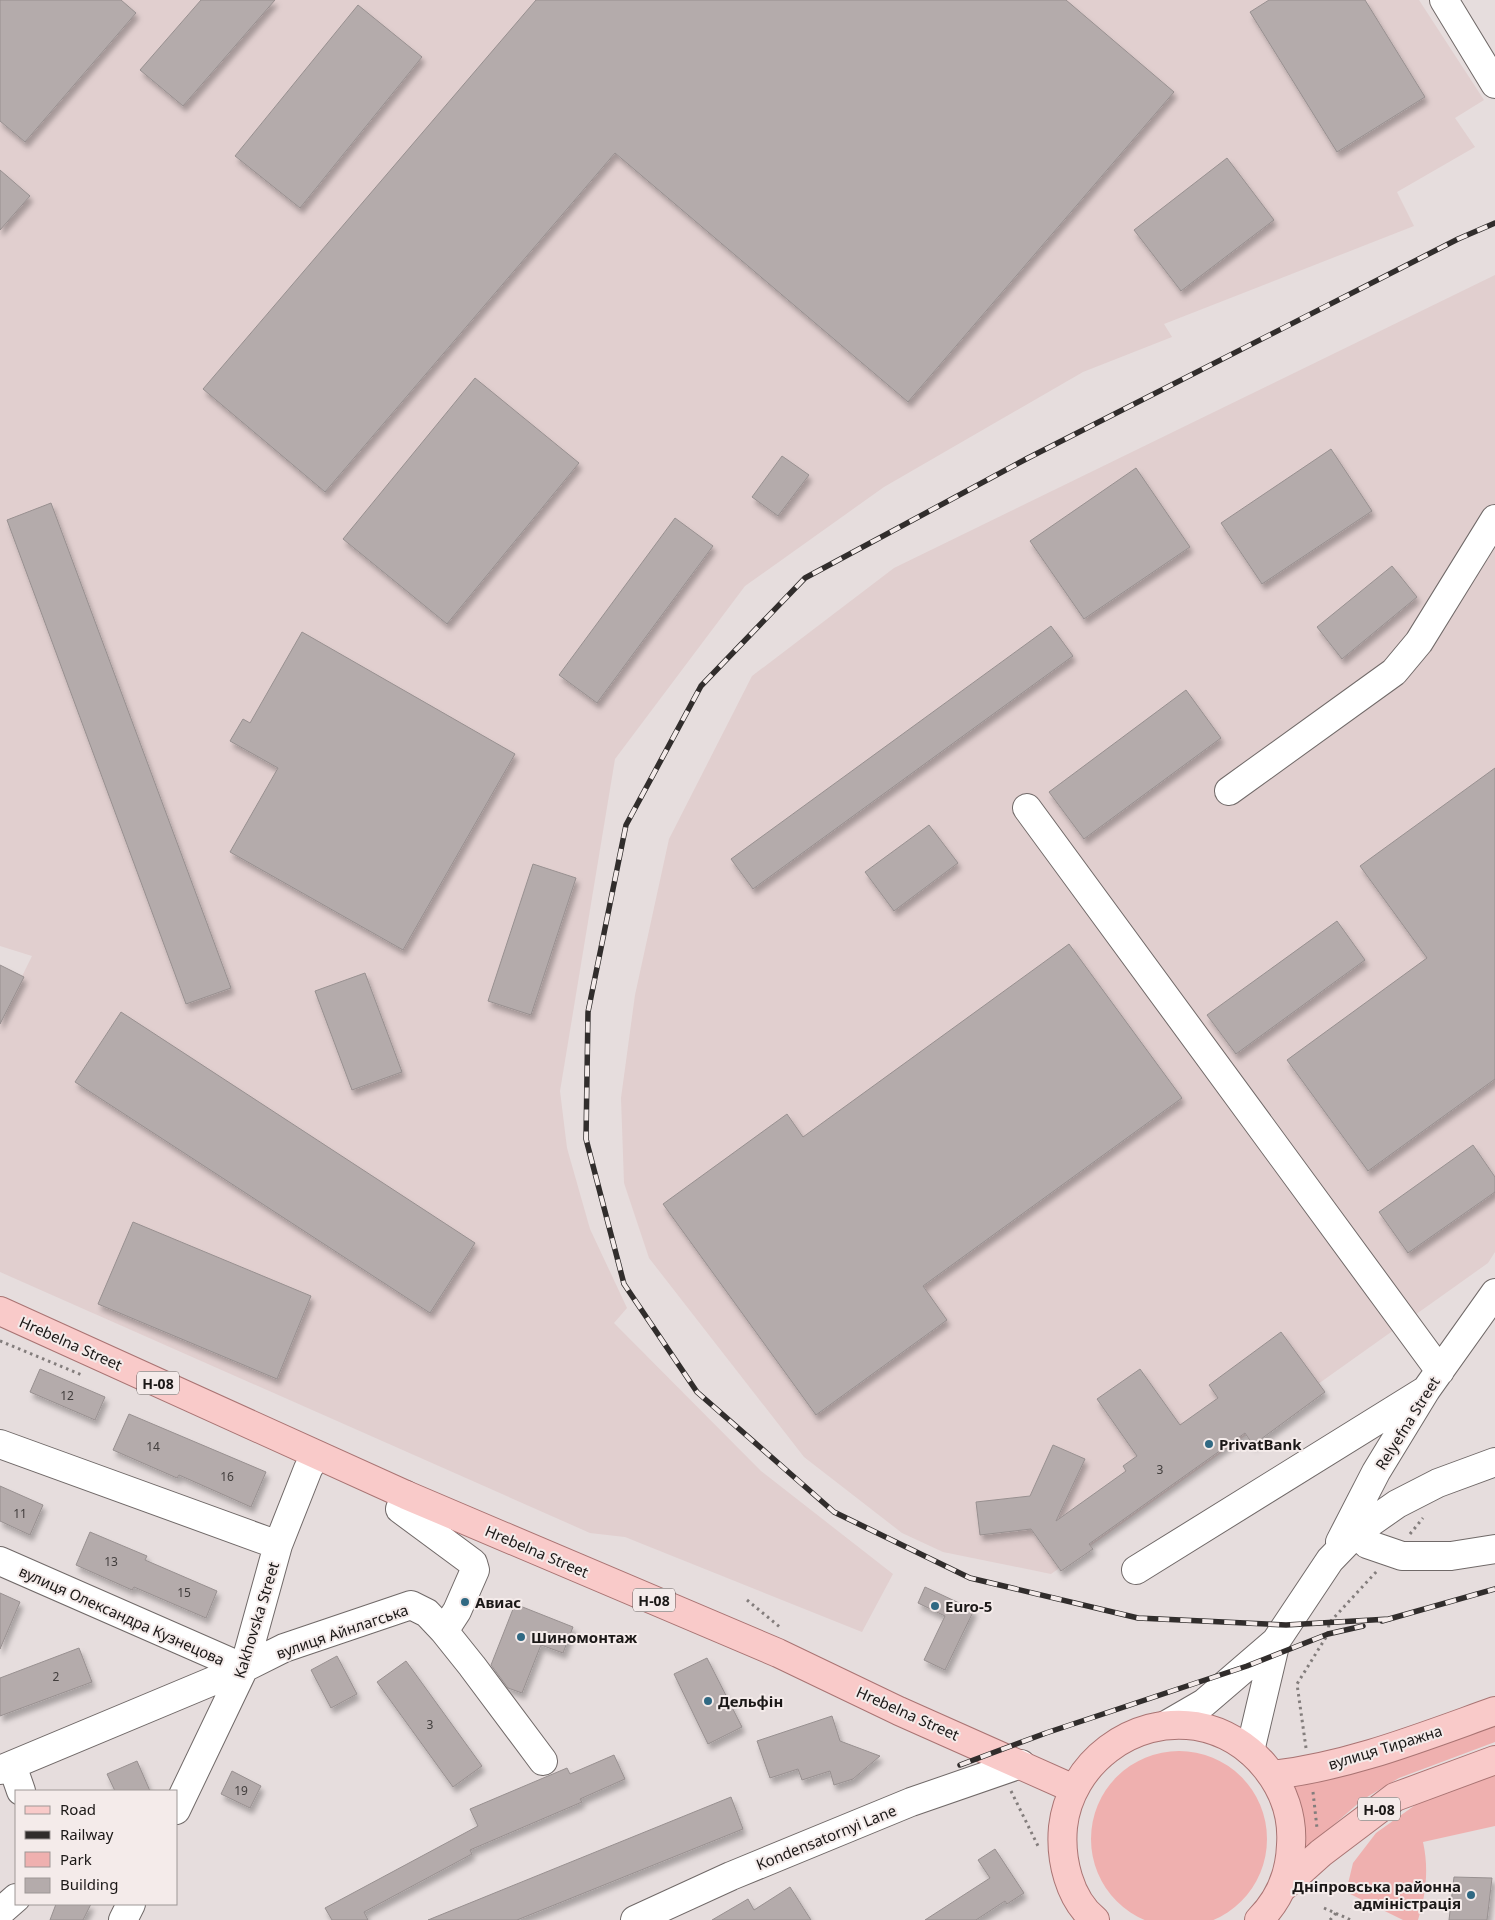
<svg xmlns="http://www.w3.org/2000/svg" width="1495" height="1920" font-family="'Noto Sans',sans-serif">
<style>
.built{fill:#e1cfcf}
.green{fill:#efb0af}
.building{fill:#b4abab;stroke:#989090;filter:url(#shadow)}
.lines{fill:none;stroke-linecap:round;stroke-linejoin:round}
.minor-casing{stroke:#706968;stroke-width:30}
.major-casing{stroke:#a97473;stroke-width:30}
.path{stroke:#837d7c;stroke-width:3;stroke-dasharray:2.5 4;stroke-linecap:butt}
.minor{stroke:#fff;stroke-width:28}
.major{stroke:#f9cac9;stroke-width:28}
.rail-casing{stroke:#312d2c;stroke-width:5.5}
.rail{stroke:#f4ebea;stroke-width:4;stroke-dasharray:11;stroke-linecap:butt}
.poi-dot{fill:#306983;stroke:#f4ebea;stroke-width:2}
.labels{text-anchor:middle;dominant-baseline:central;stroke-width:4;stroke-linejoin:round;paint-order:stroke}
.number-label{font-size:12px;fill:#413d3c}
.shield{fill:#f4ebea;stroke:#5c5756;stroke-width:1}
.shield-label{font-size:14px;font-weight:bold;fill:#1b1817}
.street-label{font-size:15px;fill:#1b1817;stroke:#f4ebea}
.poi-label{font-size:15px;font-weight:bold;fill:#1b1817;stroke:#f4ebea;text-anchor:start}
</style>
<defs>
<filter id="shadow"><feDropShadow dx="3" dy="5.5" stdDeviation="2.5" flood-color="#0004"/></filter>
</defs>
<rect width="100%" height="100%" fill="#e6dddd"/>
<path class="built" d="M0,0H1419L1484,100L1455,118L1475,147L1397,192L1414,226L1164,324L1172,337L1083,372L884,487L745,586L615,759L560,1091L567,1148L590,1229L627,1308L614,1323L761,1471L893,1574L862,1632L625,1537L590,1533L0,1272V1021L32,956L0,946Z
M1495,275V1252L1488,1263L1051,1574L943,1552L902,1533L804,1457L649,1258L624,1183L621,1098L635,995L669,839L752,676L894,568Z"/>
<path class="green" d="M1495,1724V1742L1399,1778L1362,1800L1305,1850L1301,1821L1292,1783L1333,1779Z
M1091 1839a88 88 0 1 1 176 0a88 88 0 1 1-176 0Z
M1495,1774V1826L1423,1842C1429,1869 1426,1894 1418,1920H1403L1346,1892L1353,1863L1376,1833L1418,1803Z"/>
<path class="building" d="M0,0H121L136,13L25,142L0,121Z
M201,0H275L183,106L140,70Z
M536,0H1066L1174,92L908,402L615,153L325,492L203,389Z
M1269,0H1365L1425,97L1337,152L1250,12Z
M358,5L422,57L300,208L235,156Z
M1227,158L1274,220L1181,291L1134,230Z
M0,170L30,196L0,230Z
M475,378L579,463L447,624L343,539Z
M1331,449L1372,511L1262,584L1221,523Z
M782,456L809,475L778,516L752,497Z
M1136,468L1190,547L1084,619L1030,541Z
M51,503L231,988L186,1004L7,520Z
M675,518L713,546L597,703L559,675Z
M1392,566L1417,597L1342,659L1317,627Z
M1051,626L1073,656L753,889L731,859Z
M302,632L515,754L403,950L230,852L278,768L230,741L243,719L250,723Z
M1186,690L1221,738L1084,839L1049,792Z
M1495,768V1079L1368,1171L1287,1060L1427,958L1360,866Z
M929,825L958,863L894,911L865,872Z
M533,864L576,878L531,1015L488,1001Z
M1337,921L1365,960L1236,1054L1207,1015Z
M1069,944L1182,1098L923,1286L947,1320L816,1415L663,1204L787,1114L803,1137Z
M0,965L24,977L0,1024Z
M365,973L402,1072L352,1090L315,991Z
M121,1012L475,1243L430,1313L75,1082Z
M1473,1145L1495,1177V1192L1408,1253L1379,1212Z
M133,1222L311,1296L277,1379L98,1304Z
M1281,1332L1325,1392L1253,1445L1245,1433L1089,1544L1093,1549L1061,1571L1031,1529L980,1535L976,1502L1030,1496L1053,1445L1085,1459L1056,1521L1126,1471L1123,1466L1137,1456L1097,1399L1140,1369L1180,1425L1218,1398L1209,1385Z
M40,1369L105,1397L95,1420L30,1392Z
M129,1414L266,1472L251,1507L179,1475L177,1478L113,1450Z
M0,1486L43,1505L30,1535L0,1521Z
M90,1532L147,1556L145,1560L217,1591L206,1618L134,1587L132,1590L76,1565Z
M925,1587L974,1610L945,1670L924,1660L945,1616L918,1603Z
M0,1593L20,1602L0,1649Z
M515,1604L573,1627L563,1653L541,1645L522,1693L508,1688L491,1665Z
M79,1648L92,1682L0,1716V1678Z
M337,1656L357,1694L331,1708L311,1670Z
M707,1658L742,1727L708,1744L674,1674Z
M406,1661L482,1766L453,1787L377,1682Z
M832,1716L840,1741L880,1756L853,1779L834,1785L830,1771L802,1780L798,1769L770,1778L757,1741Z
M614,1755L625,1779L580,1799L582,1802L470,1850L472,1854L364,1912L368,1920H332L325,1908L478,1826L470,1809L567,1768L570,1774Z
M137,1761L150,1791H115L107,1774Z
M232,1771L261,1786L250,1808L221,1794Z
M731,1797L743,1829L517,1920H428Z
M995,1849L1024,1893L1007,1904L1005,1901L976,1920H925L990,1878L978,1860Z
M1454,1877L1492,1878L1487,1920H1449Z
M790,1887L811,1920H712L748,1899L754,1910Z
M56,1904H91L83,1920H50Z"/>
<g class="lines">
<g class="minor-casing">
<path id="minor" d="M1444,0L1495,84
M1229,791L1394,672L1419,642L1495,519
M1027,808L1440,1371
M0,1444L278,1545
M406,1495L400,1509L473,1563L475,1570L457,1611L444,1631
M1357,1532L1367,1544L1402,1556H1451L1495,1549
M1340,1542L1376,1472L1426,1390L1495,1293
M0,1561L244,1668
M1136,1570L1426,1390
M1166,1725L1204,1703L1276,1641
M1250,1751L1276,1641L1330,1560L1357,1532L1397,1504L1438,1483L1495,1462
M12,1765L21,1791
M0,1770L244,1668L284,1648L411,1605L427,1613L444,1631L472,1666L543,1761
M176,1810L244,1668L278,1545L308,1469L316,1455
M0,1912L16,1898
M123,1920L131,1904
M635,1920L731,1876L911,1802L1021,1764"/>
</g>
<g class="major-casing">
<path id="major" d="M0,1311L406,1495L778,1653L899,1711L1074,1789
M1273,1775C1350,1766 1422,1737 1495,1711
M1282,1888L1321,1853L1395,1797L1495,1760
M1095,1920C1069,1899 1060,1859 1063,1827C1070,1763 1133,1716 1196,1726C1253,1736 1295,1789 1291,1845C1290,1874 1279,1900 1259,1920"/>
</g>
<path class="path" d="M0,1341L82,1375
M1410,1534L1423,1518
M747,1600L781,1628
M1306,1748L1297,1684L1328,1634L1329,1623L1377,1571
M1011,1791L1039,1848
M1313,1792L1317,1828
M1324,1908L1351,1920
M1330,1920L1336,1913"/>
<use href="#minor" class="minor"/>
<use href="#major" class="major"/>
<g class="rail-casing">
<path id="rail" d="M1389,1619L1286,1625L1138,1618L970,1578L834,1512L697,1392L624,1284L586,1139L588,1012L626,825L701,686L805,578L1028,458L1458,239L1495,223
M1382,1621L1495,1589
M960,1765L1046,1733L1247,1666L1328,1634L1363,1626"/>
</g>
<use href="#rail" class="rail"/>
</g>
<g class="poi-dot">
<circle cx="1209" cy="1444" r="5"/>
<circle cx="465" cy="1602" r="5"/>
<circle cx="935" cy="1606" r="5"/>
<circle cx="521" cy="1637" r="5"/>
<circle cx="708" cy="1701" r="5"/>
<circle cx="1471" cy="1895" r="5"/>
</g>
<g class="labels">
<g class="number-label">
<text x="67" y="1395">12</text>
<text x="153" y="1446">14</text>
<text x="1160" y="1469">3</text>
<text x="227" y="1476">16</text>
<text x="20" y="1513">11</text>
<text x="111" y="1561">13</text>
<text x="184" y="1592">15</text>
<text x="56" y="1676">2</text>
<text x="430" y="1724">3</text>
<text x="241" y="1790">19</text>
</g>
<g class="shield">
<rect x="137" y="1371.5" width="42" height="23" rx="4"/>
<rect x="633" y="1588.5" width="42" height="23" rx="4"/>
<rect x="1358" y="1797.5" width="42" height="23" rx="4"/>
</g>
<g class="shield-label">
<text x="158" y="1383">Н-08</text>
<text x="654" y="1600">Н-08</text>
<text x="1379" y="1809">Н-08</text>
</g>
<g class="street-label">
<text transform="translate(71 1343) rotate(24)">Hrebelna Street</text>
<text transform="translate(1407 1423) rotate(-58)">Relyefna Street</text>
<text transform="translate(537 1551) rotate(23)">Hrebelna Street</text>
<text transform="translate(122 1615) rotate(24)">вулиця Олександра Кузнецова</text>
<text transform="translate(256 1620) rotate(-73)">Kakhovska Street</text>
<text transform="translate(342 1631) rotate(-19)">вулиця Айнлагська</text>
<text transform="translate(908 1713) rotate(24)">Hrebelna Street</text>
<text transform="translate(1385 1747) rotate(-17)">вулиця Тиражна</text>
<text transform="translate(826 1837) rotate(-22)">Kondensatornyi Lane</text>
</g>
<g class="poi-label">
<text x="1219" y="1444">PrivatBank</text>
<text x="475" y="1602">Авиас</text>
<text x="945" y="1606">Euro-5</text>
<text x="531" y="1637">Шиномонтаж</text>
<text x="718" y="1701">Дельфін</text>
<text x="1461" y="1886" text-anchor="end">Дніпровська районна<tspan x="1461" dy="17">адміністрація</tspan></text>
</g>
</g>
<rect x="15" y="1790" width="162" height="115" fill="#f4ebea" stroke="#9d9796"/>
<rect x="25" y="1806" width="25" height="8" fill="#f9cac9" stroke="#9d9796"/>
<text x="60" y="1815" font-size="15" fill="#1b1817">Road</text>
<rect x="25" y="1831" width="25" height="8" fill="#312d2c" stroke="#9d9796"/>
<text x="60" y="1840" font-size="15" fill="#1b1817">Railway</text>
<rect x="25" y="1852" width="25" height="15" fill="#efb0af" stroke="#9d9796"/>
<text x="60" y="1865" font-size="15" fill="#1b1817">Park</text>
<rect x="25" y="1878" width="25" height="15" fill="#b4abab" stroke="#9d9796"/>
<text x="60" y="1890" font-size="15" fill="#1b1817">Building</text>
</svg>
